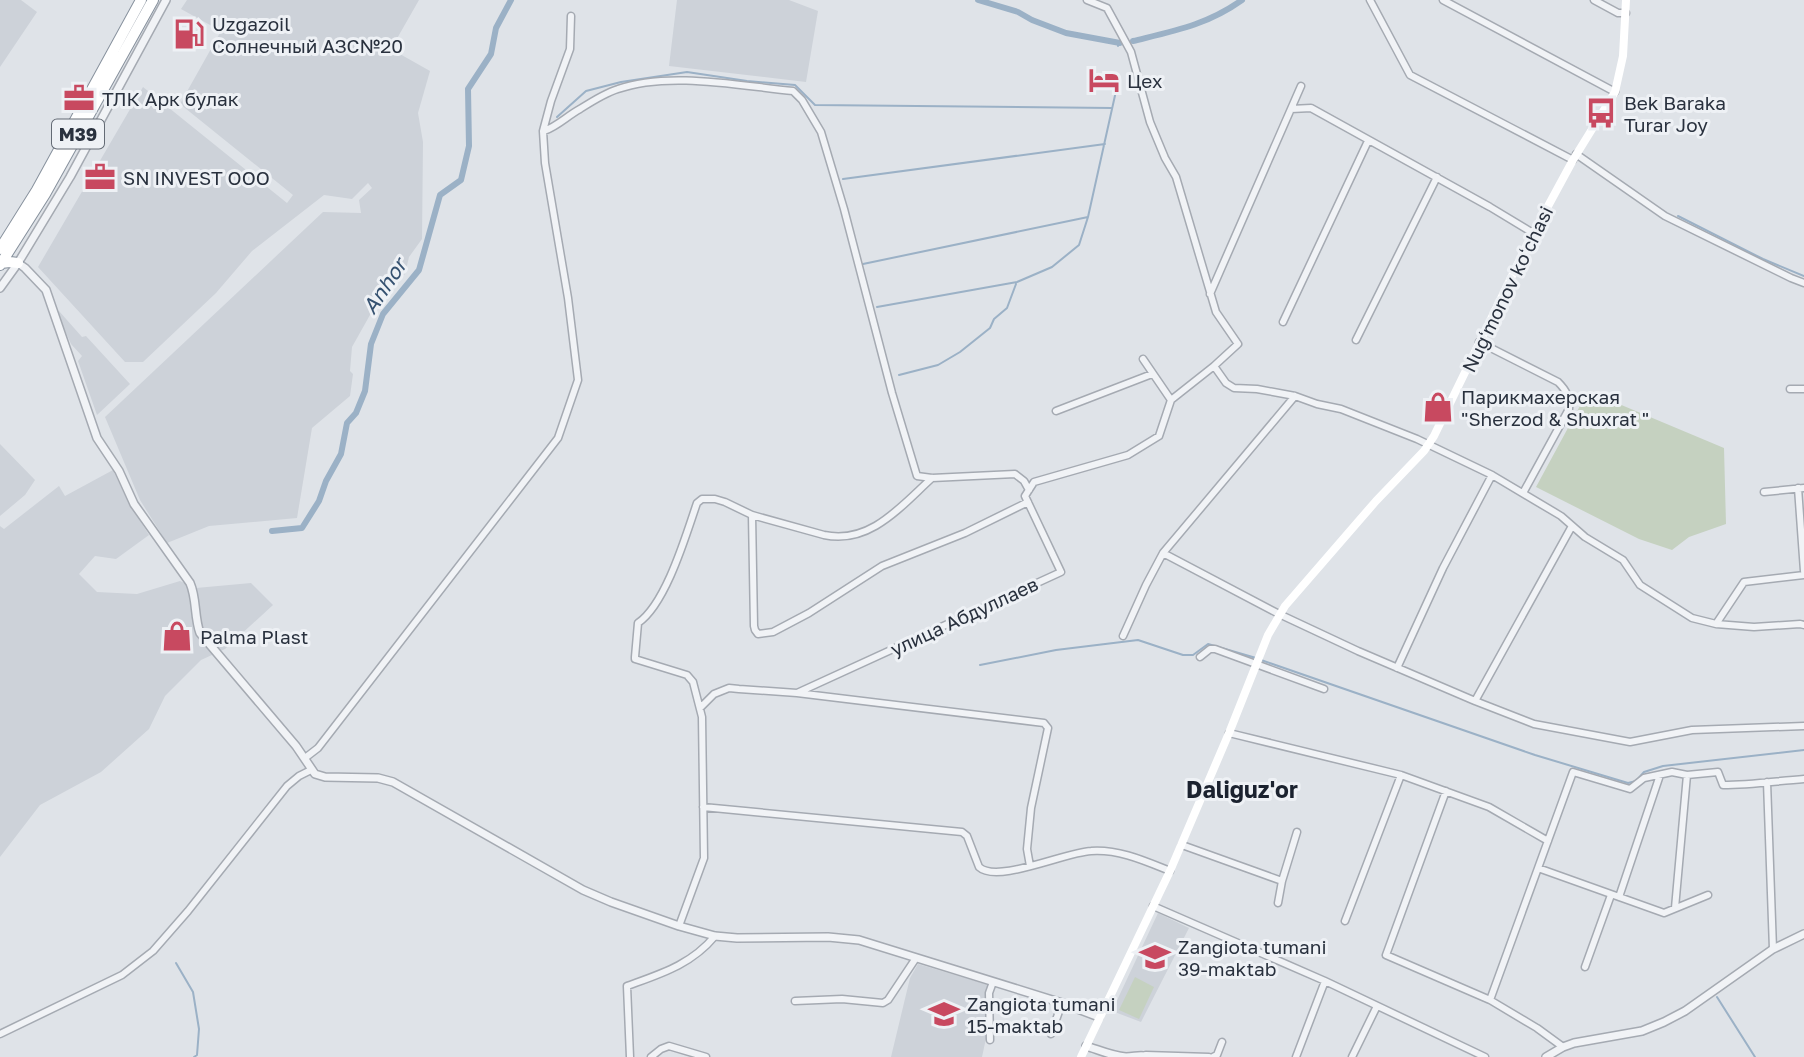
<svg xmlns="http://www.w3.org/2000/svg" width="1804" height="1057" font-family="'Golos Text',sans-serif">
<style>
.built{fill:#cdd2d9}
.green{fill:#c5d1c0}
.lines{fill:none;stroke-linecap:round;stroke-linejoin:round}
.stream{stroke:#9bb1c6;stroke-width:2}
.canal{stroke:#9bb1c6;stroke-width:6}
.minor-casing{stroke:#a5aab2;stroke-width:9}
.tertiary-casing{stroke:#a5aab2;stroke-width:10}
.trunk-casing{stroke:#87919d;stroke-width:12}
.minor{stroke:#f1f3f6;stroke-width:6}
.tertiary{stroke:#f1f3f6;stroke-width:7}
.secondary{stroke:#fff;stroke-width:8}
.trunk{stroke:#fff;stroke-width:10}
.labels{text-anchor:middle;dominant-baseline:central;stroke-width:6;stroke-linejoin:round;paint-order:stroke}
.shield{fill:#eef1f5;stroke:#646b75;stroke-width:2}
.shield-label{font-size:18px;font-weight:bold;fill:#29313e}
.poi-label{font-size:19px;fill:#29313e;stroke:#eef1f5;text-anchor:start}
.street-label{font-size:19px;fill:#29313e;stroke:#eef1f5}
.water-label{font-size:21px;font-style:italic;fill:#355170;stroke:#eef1f5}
.quarter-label{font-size:23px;font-weight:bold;fill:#1b222f;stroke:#eef1f5}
</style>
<rect width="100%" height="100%" fill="#dfe3e8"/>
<path class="built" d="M0,0H21L37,12L0,67Z
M187,0H419L391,49L430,71L418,113L423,142L422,239L409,257L405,274L384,290L352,347L350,371L353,374L350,396L312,428L297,518L209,526L167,543L140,500L105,417L323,212L361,213L359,200L372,188L368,183L352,199L324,195L252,251L216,293L143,362H125L38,267L143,87L287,203L293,195L180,104L221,31L181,9Z
M677,0H789L818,11L806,82L669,66Z
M59,311L82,337L86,336L130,384L97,415L78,361L82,356L71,344L57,313Z
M0,444L35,480L25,495L0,516Z
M113,470L127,500L149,535L116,559L95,556L79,574L97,592L137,594L180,581L196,588L251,583L273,605L225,649L201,660L165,696L149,729L101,772L40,805L0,857V526L4,529L59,486L65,496Z
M1158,913L1189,928L1141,1022L1112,1011Z
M918,964L989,985L988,1029L982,1057H891L910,978Z"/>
<path class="green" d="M1588,391L1724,448L1726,524L1689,537L1672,550L1639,539L1536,487Z
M1135,977L1154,987L1139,1019L1119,1010Z"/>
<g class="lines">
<path class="stream" d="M1118,43V46
M557,117L586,91L621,82L687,72L747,81L795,85L815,105L1112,108
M843,179L1105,144
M1678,216L1763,259L1804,276
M863,264L1088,217
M877,307L1017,282L1052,267L1079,245L1088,217L1118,82
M899,375L938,365L960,352L990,328L994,319L1007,308L1016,284
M1261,660L1535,755L1628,783L1636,781L1644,772L1663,766L1804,750
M980,665L1056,650L1138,640L1183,655H1193L1208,644L1256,658
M176,963L193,992L199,1029L197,1055L194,1057
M1717,997L1755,1057"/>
<path class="canal" d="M978,0L1018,12L1032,20L1066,33L1120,43
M1133,41C1174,31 1207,25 1242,0
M272,531L302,528L319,501L326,481L341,454L347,423L356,413L365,391L371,344L383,314L419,270L440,195L461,180L469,146L468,89L491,54L496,28L511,0"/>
<g class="minor-casing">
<path id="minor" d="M1370,0L1410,75L1573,160
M1443,0L1615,92
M1594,0L1618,13H1626
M1291,109L1311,108L1490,207L1533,233
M544,131C558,126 567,116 580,109C591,102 605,93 618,89C669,71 740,86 793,91L802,100L821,132L844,209L892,393L917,476L932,478L1015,474L1024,481L1029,490
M1576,154L1665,216L1791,278L1804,283
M1210,294L1301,86
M1283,322L1368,141
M1356,340L1437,177
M1479,342L1558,382C1566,390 1570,397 1569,409L1523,493
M1143,359L1171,400
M1214,366L1226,383L1234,388L1257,389L1295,396L1317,404L1341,409L1417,439L1492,475L1561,516L1585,537L1623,560L1640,585L1692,618L1716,624L1754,627L1800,624L1804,625
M1790,389H1804
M1056,411L1152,374
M1798,488L1804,571
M1764,492L1804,488
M752,515L754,626L755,630L758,634L773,632L809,613L882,566L965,533L1028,502
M1163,553L1279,614L1358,651L1475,701L1534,724L1630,742L1692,730L1804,726
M1716,624L1744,582L1804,575
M1123,636L1146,585L1163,553L1295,396
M1200,657L1210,649H1215L1324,689
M1397,668L1443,568L1492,475
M797,693L1061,572L1025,496L1034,482L1128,455L1159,436L1171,400L1214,366L1238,344L1216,312L1176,177L1165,158L1150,122L1131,52L1107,8L1087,0
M1475,701L1572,526
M700,708L714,694L729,688L739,689L797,693L1044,723L1048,728L1031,808L1027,849L1030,866
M1229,733L1401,775L1489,807L1548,841
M305,758L318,748L558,438L578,380L568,298L545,163L543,131L551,101L570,49L571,16
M1767,782L1773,949
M1446,791L1386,955L1490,1000L1537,1028L1563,1047
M703,807L962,832L967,836L979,867C997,884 1066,852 1091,851C1119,849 1145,861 1170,871
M1182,845L1282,881L1297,832
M1538,868L1664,913L1708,895
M1619,897L1660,775
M1278,903L1282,881
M1153,906L1325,981L1485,1057
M1675,908L1687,775
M1345,921L1401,775
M679,926L704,858L702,717L693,682L687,675L635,659V657L638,623C666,604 686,535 697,503L702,499H715L725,502L752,515L824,535C870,545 901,506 932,478
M1585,967L1611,895
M1490,1000L1573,772L1630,789L1644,778L1672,772L1687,775L1718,772L1723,785C1750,785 1777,781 1804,779
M795,1001L842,999L883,1003L888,1000L916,958
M0,1034L122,975L153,951L188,911L287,786L299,776L311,770
M1051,1034L1062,1003
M990,1040L989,993L993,982
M1146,1055L1209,1057
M630,1057L627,986C660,974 691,965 715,936
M651,1057L661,1049L669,1046L706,1057
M1213,1057L1217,1055L1222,1042
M1296,1057L1325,981
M1352,1057L1377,1006"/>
</g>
<g class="tertiary-casing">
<path id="tertiary" d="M18,263L25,268L46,290L97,438L119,471L134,504L190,583C197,599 194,617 200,633L296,746L315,774L325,777L378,778L393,782L583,890L611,902L679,926L715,936L737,938L828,937L859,940L1062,1003L1099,1017
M0,288L18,263L70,177L166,0
M1086,1046C1099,1050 1112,1056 1126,1057C1135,1057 1141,1054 1149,1057
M1546,1057L1563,1047L1574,1043L1642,1031L1664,1022L1685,1011L1773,949L1804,934"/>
</g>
<g class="trunk-casing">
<path id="trunk" d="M78,135H92
M0,249L37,190L141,0
M1,263L10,262L18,263
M0,265L45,194L153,0"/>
</g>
<use href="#minor" class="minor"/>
<use href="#tertiary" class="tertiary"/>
<path class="secondary" d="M1081,1057L1170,871L1229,733L1268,635L1285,606L1376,501L1424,451L1434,436L1528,243L1573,160L1615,92L1623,56L1626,0"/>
<use href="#trunk" class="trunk"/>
</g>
<defs>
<g id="fuel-bare" transform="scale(2.415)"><path d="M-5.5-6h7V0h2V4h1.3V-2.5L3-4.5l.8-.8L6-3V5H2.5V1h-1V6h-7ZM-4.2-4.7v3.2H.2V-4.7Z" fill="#c84960" stroke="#eef1f5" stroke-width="2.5" paint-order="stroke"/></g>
<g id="hotel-bare" transform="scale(2.415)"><path d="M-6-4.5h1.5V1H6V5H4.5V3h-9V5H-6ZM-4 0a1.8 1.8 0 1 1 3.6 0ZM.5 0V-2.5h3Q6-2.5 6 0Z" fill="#c84960" stroke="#eef1f5" stroke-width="2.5" paint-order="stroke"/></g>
<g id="office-bare" transform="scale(2.415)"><path d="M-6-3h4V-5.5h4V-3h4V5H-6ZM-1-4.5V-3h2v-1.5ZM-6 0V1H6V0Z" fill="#c84960" stroke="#eef1f5" stroke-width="2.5" paint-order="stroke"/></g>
<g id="bus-bare" transform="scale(2.415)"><path d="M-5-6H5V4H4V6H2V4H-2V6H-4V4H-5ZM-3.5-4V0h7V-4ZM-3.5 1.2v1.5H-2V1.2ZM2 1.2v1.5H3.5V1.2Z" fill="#c84960" stroke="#eef1f5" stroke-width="2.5" paint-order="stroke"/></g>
<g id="shop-bare" transform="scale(2.415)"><path d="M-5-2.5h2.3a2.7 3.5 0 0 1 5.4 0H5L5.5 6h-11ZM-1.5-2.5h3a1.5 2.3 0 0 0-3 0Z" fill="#c84960" stroke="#eef1f5" stroke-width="2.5" paint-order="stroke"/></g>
<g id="school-bare" transform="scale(2.415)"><path d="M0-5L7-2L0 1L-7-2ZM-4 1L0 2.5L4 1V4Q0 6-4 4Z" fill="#c84960" stroke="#eef1f5" stroke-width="2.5" paint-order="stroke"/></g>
</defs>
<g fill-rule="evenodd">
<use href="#fuel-bare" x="189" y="34"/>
<use href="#hotel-bare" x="1104" y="80"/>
<use href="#office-bare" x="79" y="98"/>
<use href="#bus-bare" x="1601" y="113"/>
<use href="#office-bare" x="100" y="177"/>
<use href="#shop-bare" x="1438" y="407"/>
<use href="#shop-bare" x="177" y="636"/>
<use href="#school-bare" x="1155" y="957"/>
<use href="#school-bare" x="944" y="1014"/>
</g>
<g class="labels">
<rect class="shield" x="52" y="119.5" width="52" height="29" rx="5"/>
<g class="shield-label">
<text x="78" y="134">M39</text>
</g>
<g class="poi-label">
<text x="212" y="23">Uzgazoil<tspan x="212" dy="22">Солнечный АЗС№20</tspan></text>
<text x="1127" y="80">Цех</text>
<text x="102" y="98">ТЛК Арк булак</text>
<text x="1624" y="102">Bek Baraka<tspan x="1624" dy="22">Turar Joy</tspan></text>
<text x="123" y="177">SN INVEST ООО</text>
<text x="1461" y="396">Парикмахерская<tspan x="1461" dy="22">"Sherzod &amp; Shuxrat "</tspan></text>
<text x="200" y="636">Palma Plast</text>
<text x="1178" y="946">Zangiota tumani<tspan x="1178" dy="22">39-maktab</tspan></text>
<text x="967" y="1003">Zangiota tumani<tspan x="967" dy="22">15-maktab</tspan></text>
</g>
<g class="street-label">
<text transform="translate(1507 289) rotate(-64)">Nugʻmonov koʻchasi</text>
<text transform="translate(964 616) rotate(-25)">улица Абдуллаев</text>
</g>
<g class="water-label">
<text transform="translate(384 286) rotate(-56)">Anhor</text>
</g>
<g class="quarter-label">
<text x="1242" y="789">Daliguz'or</text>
</g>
</g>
</svg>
